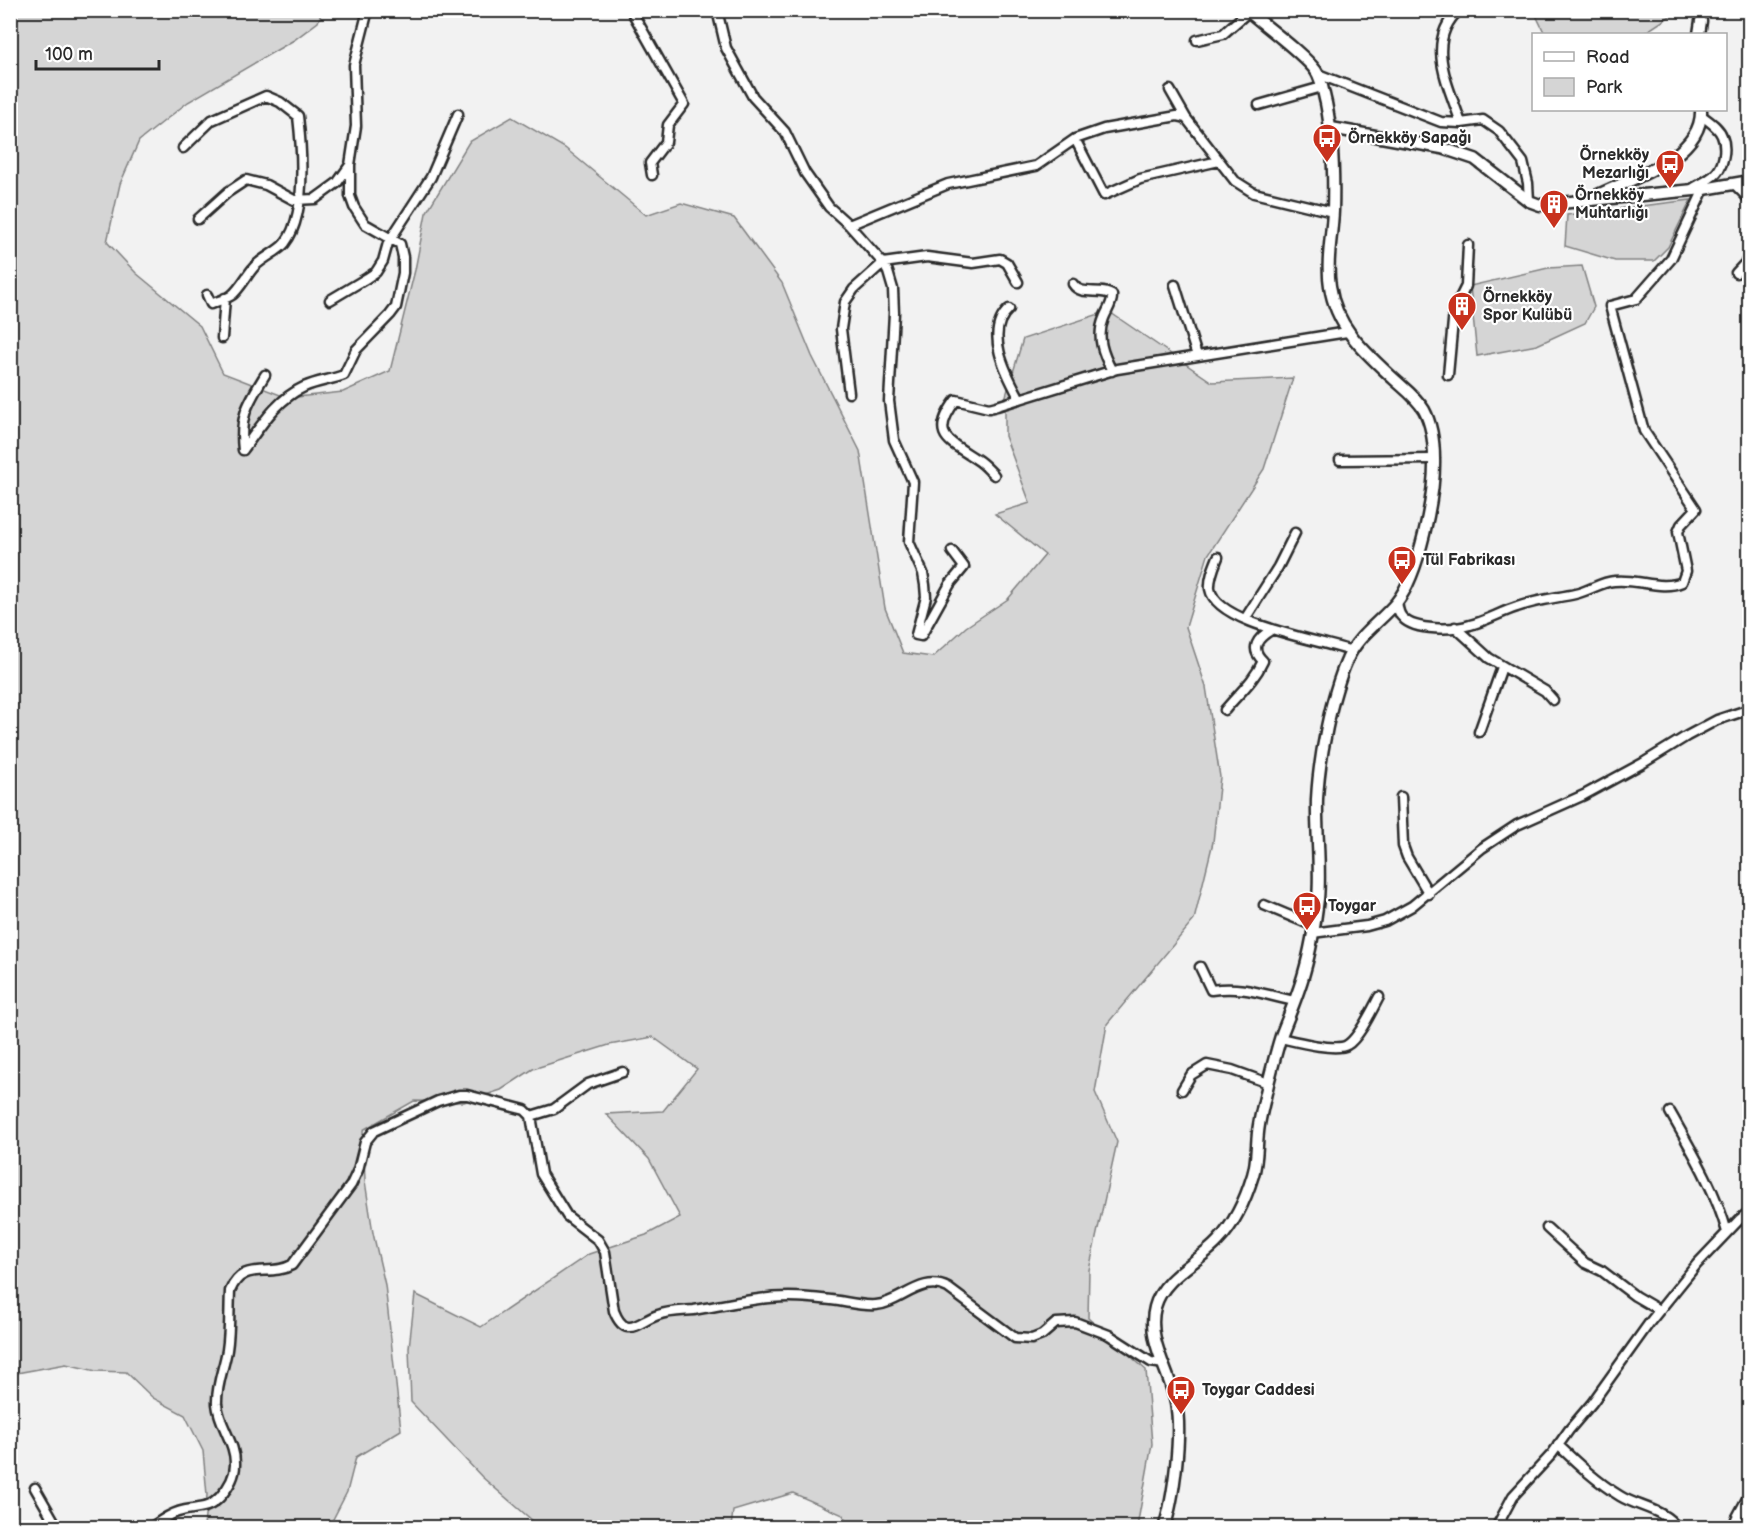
<svg xmlns="http://www.w3.org/2000/svg" width="1760" height="1538" font-family="'Balsamiq Sans',sans-serif">
<style>
.green{fill:#d5d5d5;stroke:#808080;stroke-width:1.5}
.lines{fill:none;stroke-linecap:round;stroke-linejoin:round}
.minor-casing{stroke:#2b2b2b;stroke-width:13}
.tertiary-casing{stroke:#2b2b2b;stroke-width:15}
.secondary-casing{stroke:#2b2b2b;stroke-width:15}
.minor{stroke:#fff;stroke-width:8}
.tertiary{stroke:#fff;stroke-width:10}
.secondary{stroke:#fff;stroke-width:10}
.labels{text-anchor:middle;dominant-baseline:central;stroke-width:4.5;stroke-linejoin:round;paint-order:stroke}
.poi-label{font-size:16px;font-weight:bold;fill:#2b2b2b;stroke:#fff;text-anchor:start}
</style>
<rect width="100%" height="100%" fill="#f2f2f2"/>
<filter id="ink" filterUnits="userSpaceOnUse"><feTurbulence type="fractalNoise" baseFrequency=".0167" numOctaves="2"/><feDisplacementMap in="SourceGraphic" scale="12" xChannelSelector="R" yChannelSelector="G"/><feConvolveMatrix kernelMatrix="1 2 1 2 8 2 1 2 1" color-interpolation-filters="sRGB"/></filter>
<g filter="url(#ink)">
<path class="green" d="M11,11H322L318,22L294,40L188,102L139,141L120,184L107,242L136,273L200,326L223,373L288,398L343,392L390,371L415,270L426,213L469,142L512,117L565,148L646,215L681,203L734,218L782,283L812,356L860,451L885,608L903,653L933,657L966,627L1008,599L1045,555L995,514L1030,503L1005,436V399L1023,339L1108,311L1212,382L1293,378L1264,469L1208,555L1186,627L1206,687L1220,777L1213,842L1194,920L1107,1024L1095,1092L1117,1142L1089,1270L1088,1318L1146,1370L1152,1444L1137,1527H850L843,1515L793,1493L733,1511L731,1527H540L482,1477L411,1402L409,1348L415,1294L481,1327L589,1254L646,1235L680,1217L649,1159L606,1114L663,1111L697,1069L653,1037L609,1045L533,1069L501,1090L464,1102L414,1101L363,1130L365,1181L373,1233L385,1285L401,1430L356,1457L347,1492L329,1527H204L207,1495L203,1451L185,1415L153,1398L126,1372L96,1371L66,1364L11,1374Z
M1534,11H1678L1643,34H1545Z
M1691,200L1668,247L1654,261H1615L1565,246L1567,215Z
M1582,266L1594,307L1585,323L1537,345L1477,356L1470,286L1548,268Z"/>
<g class="lines">
<g class="minor-casing">
<path id="minor" d="M631,10L684,104L668,125L666,142L650,163L652,175
M717,10L726,48L753,97L785,132L805,173L829,207L849,225L883,263L888,272L893,289L894,313L889,401L894,440L913,482L909,542L923,573L925,585L926,597L916,635L921,636L950,584L964,567L952,551
M1459,10C1424,42 1449,86 1461,123
M1197,40L1223,34L1248,12
M1318,74L1441,122L1461,123L1483,120L1499,131L1523,162L1528,183L1529,201
M1170,90L1186,118
M1259,105L1322,87
M1075,139L1104,195L1140,179L1219,161
M183,148L212,120L266,96L280,102L298,116C302,151 307,215 285,243C279,251 264,257 255,266C248,273 240,289 232,295C227,299 217,301 211,304L207,295
M1734,184L1750,200
M1692,189C1698,185 1707,181 1713,176C1724,168 1727,148 1722,136C1719,127 1708,121 1701,115
M198,219L228,192L246,180L266,185L294,200L315,199L337,183L350,165L356,126L354,65L368,10
M849,225L948,184L1036,166L1075,139L1104,129L1177,116L1186,118L1235,181L1254,193L1333,212
M1736,273L1750,258
M1073,284C1081,297 1100,287 1112,295C1113,303 1107,310 1104,318C1096,337 1103,354 1112,371
M1175,285L1197,356
M330,300L367,278L376,272L383,261L388,243L431,177L458,114
M1009,309C983,332 1007,375 1020,399
M222,338L225,298
M1448,375L1454,310L1466,286L1468,245
M849,393L841,329L845,302L854,289L883,263L927,257L973,263L1000,259L1007,263L1018,282
M243,450C260,427 277,399 304,387C317,381 331,380 344,375L356,350L390,315L396,307L403,273V257L400,244L365,224L354,207L350,196V165
M243,450C239,416 248,403 265,375
M1340,460L1434,459
M994,475C988,469 983,463 976,459C947,440 930,435 956,400L989,408L997,406L1117,369L1347,332
M1218,557C1214,567 1209,578 1210,589C1216,624 1321,640 1351,651
M1397,601C1398,607 1398,614 1403,618C1415,631 1454,630 1470,625C1486,621 1501,612 1517,607C1536,600 1556,598 1575,594C1589,591 1601,582 1614,581C1637,578 1661,591 1682,582L1686,571L1678,532L1681,525L1696,509L1644,431L1610,306L1636,299L1671,259L1704,189
M1245,619L1278,567L1295,533
M1455,627L1489,658L1545,691L1553,700
M1225,710C1239,693 1254,681 1263,661C1249,648 1258,638 1271,630
M1479,732L1502,667
M1401,797L1403,846L1407,857L1429,894
M1264,905L1314,926
M1312,933L1367,926L1385,921L1412,906L1482,848L1517,825L1584,795L1643,763L1687,736L1717,720L1750,709
M1200,967L1211,990C1244,985 1264,995 1295,1001
M1281,1038C1294,1041 1336,1052 1347,1045C1359,1038 1372,1010 1379,997
M1182,1090L1191,1075L1207,1065L1232,1070L1268,1083
M1670,1112C1692,1151 1715,1189 1727,1232
M531,1116L554,1109L588,1084L623,1072
M1547,1228L1585,1263L1602,1271L1635,1296L1659,1310
M1558,1445C1578,1464 1597,1482 1620,1496C1638,1507 1664,1509 1677,1528
M35,1488L58,1528
M150,1528C159,1522 168,1515 178,1512C195,1506 206,1512 220,1497C228,1488 235,1477 235,1465C236,1443 219,1426 217,1404C216,1386 224,1368 227,1350C230,1331 229,1311 230,1291C243,1259 269,1278 292,1265L351,1185L358,1170L365,1142L374,1131L438,1101L459,1095H467L525,1110L531,1116L541,1174L567,1216L598,1240L605,1252L614,1311C626,1341 639,1321 658,1315C668,1311 682,1311 694,1310C725,1305 757,1297 789,1297C806,1297 823,1299 839,1301C851,1303 863,1306 876,1305C901,1303 922,1274 948,1288L1015,1338L1032,1339L1042,1335L1056,1323L1075,1322L1109,1335L1151,1362L1164,1364
M1496,1528L1513,1496L1552,1454L1569,1430L1592,1403L1650,1322L1697,1264L1740,1219L1750,1211
M1739,1528L1736,1525V1519L1750,1493"/>
</g>
<g class="tertiary-casing">
<path id="tertiary" d="M1699,34L1701,21
M1331,128L1442,148L1475,159L1529,201L1540,205L1704,189L1750,181
M1596,196C1630,179 1703,157 1701,110"/>
</g>
<g class="secondary-casing">
<path id="secondary" d="M1164,1528C1174,1498 1182,1434 1176,1403C1170,1372 1146,1340 1155,1307C1163,1277 1199,1262 1218,1241C1235,1223 1246,1198 1253,1175C1258,1159 1256,1142 1259,1125C1261,1112 1265,1098 1268,1084C1272,1068 1276,1052 1281,1036C1289,1015 1298,995 1304,973C1311,949 1315,924 1318,899C1321,866 1316,832 1317,799C1319,759 1331,696 1347,660C1357,636 1380,622 1396,603C1419,575 1435,495 1434,459C1434,443 1432,425 1424,410C1417,398 1405,389 1395,380C1366,353 1336,328 1330,286C1326,261 1332,236 1333,211C1334,175 1333,138 1326,103C1323,92 1322,80 1316,71C1303,53 1265,26 1247,10"/>
</g>
<use href="#minor" class="minor"/>
<use href="#tertiary" class="tertiary"/>
<use href="#secondary" class="secondary"/>
</g>
</g>
<defs>
<g id="bus-pin" transform="scale(1.5)"><path d="M0 17L-7.5 6A9.5 9.5 0 1 1 7.5 6Z" fill="#c8321e" stroke="#fff"/><path d="M-5-6H5V4H4V6H2V4H-2V6H-4V4H-5ZM-3.5-4V0h7V-4ZM-3.5 1.2v1.5H-2V1.2ZM2 1.2v1.5H3.5V1.2Z" fill="#fff"/></g>
<g id="building-pin" transform="scale(1.5)"><path d="M0 17L-7.5 6A9.5 9.5 0 1 1 7.5 6Z" fill="#c8321e" stroke="#fff"/><path d="M-4-6H4V6H1V3H-1V6H-4ZM-2.5-4.3h1.7v1.8h-1.7ZM.8-4.3h1.7v1.8H.8ZM-2.5-1h1.7V.8h-1.7ZM.8-1h1.7V.8H.8Z" fill="#fff"/></g>
</defs>
<g fill-rule="evenodd">
<use href="#bus-pin" x="1327" y="138"/>
<use href="#bus-pin" x="1670" y="164"/>
<use href="#building-pin" x="1554" y="204"/>
<use href="#building-pin" x="1462" y="306"/>
<use href="#bus-pin" x="1402" y="560"/>
<use href="#bus-pin" x="1307" y="906"/>
<use href="#bus-pin" x="1181" y="1390"/>
</g>
<g class="labels">
<g class="poi-label">
<text x="1348" y="138">Örnekköy Sapağı</text>
<text x="1649" y="155" text-anchor="end">Örnekköy<tspan x="1649" dy="18">Mezarlığı</tspan></text>
<text x="1575" y="195">Örnekköy<tspan x="1575" dy="18">Muhtarlığı</tspan></text>
<text x="1483" y="297">Örnekköy<tspan x="1483" dy="18">Spor Kulübü</tspan></text>
<text x="1423" y="560">Tül Fabrikası</text>
<text x="1328" y="906">Toygar</text>
<text x="1202" y="1390">Toygar Caddesi</text>
</g>
</g>
<rect width="1760" height="1538" fill="none" stroke="#fff" stroke-width="36"/>
<rect x="18" y="18" width="1724" height="1502" fill="none" stroke="#2b2b2b" stroke-width="2" filter="url(#ink)"/>
<rect x="1532" y="33" width="195" height="78" fill="#ffffff" stroke="#aaaaaa" stroke-width="1.5"/>
<rect x="1544" y="52" width="30" height="9" fill="#ffffff" stroke="#aaaaaa" stroke-width="1.5"/>
<text x="1586" y="63" font-size="18" fill="#2b2b2b">Road</text>
<rect x="1544" y="78" width="30" height="18" fill="#d5d5d5" stroke="#aaaaaa" stroke-width="1.5"/>
<text x="1586" y="93" font-size="18" fill="#2b2b2b">Park</text>
<path d="M36 60v9h123v-9" fill="none" stroke="#2b2b2b" stroke-width="3"/>
<text x="45" y="60" font-size="18" fill="#2b2b2b" stroke="#ffffff" stroke-width="4.5" paint-order="stroke">100 m</text>
</svg>
